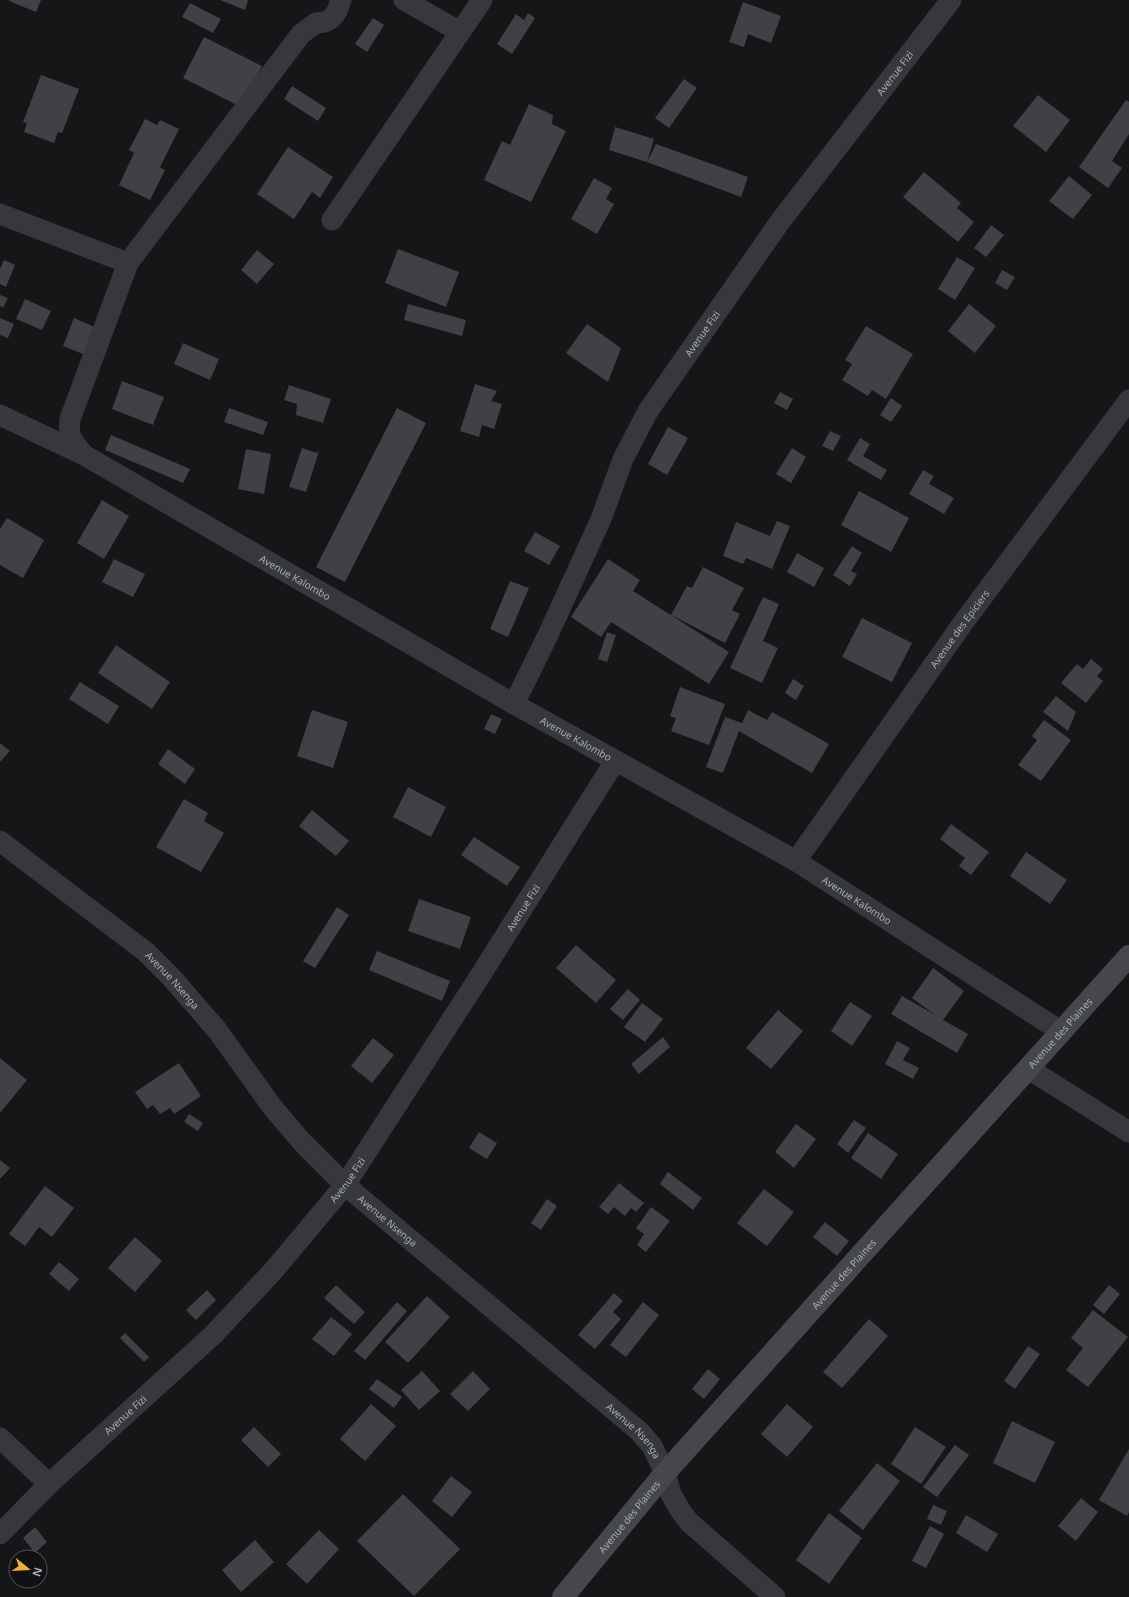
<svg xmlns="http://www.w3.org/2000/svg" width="1129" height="1597" font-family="'Noto Sans',sans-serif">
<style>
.building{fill:#404145}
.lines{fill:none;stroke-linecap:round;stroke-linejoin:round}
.street{stroke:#37383d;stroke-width:21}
.secondary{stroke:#45474d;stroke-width:22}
.labels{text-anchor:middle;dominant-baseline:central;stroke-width:3;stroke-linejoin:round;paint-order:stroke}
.street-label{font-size:10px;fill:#a8adb8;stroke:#111113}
</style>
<rect width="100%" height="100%" fill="#161618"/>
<path class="building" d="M9,0H41L36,12L9,1Z
M220,0H248L245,10Z
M743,2L781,16L771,43L748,34L744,47L729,42Z
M190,3L221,19L213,33L182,17Z
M528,13L535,18L512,54L497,44L516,14L524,20Z
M373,18L384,25L367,52L355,44Z
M204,37L262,66L241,107L183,78Z
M41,75L79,89L62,133L58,132L54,143L24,132L27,123L23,122Z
M684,79L697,88L669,128L655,118Z
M292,86L326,108L318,121L284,99Z
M1038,95L1070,120L1046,152L1013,126Z
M1126,100L1129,102V134L1112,161L1122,168L1108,188L1079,167Z
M529,104L553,115L552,124L566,131L531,202L484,180L502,141L510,145Z
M145,119L157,125L160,120L179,129L160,167L165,170L150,200L119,185L134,153L129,150Z
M615,127L654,139L647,162L656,144L748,177L741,197L647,162L609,150Z
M288,147L333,177L320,198L312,192L294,219L257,194Z
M924,172L961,203L957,208L974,222L958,242L903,197Z
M1069,176L1092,195L1073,219L1049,201Z
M594,178L612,188L606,199L614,204L597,234L571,219Z
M991,225L1004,235L986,257L974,248Z
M398,249L459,272L446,307L385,283Z
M257,250L274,264L257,284L241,270Z
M957,257L975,268L955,300L938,289Z
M4,260L15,265L6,287L0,284V269Z
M1002,270L1015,277L1007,290L995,283Z
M0,295L8,298L3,308L0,306Z
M25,299L51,311L42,330L16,319Z
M408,304L466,320L462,336L404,320Z
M969,304L996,326L975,353L948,331Z
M0,318L14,324L8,338L0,335Z
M74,318L99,329L88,356L63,346Z
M587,324L621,348L608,382L566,353Z
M866,326L913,354L886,399L872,390L868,396L842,380L852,364L845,360Z
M183,343L219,359L210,380L174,364Z
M122,381L164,397L153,425L112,409Z
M475,384L497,391L491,401L502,404L494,429L482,425L479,437L460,431Z
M289,385L331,399L323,423L296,415L297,404L284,400Z
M780,392L793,399L787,410L774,403Z
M891,398L902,406L891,422L880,415Z
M229,408L268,422L263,435L224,422Z
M397,408L426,423L345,582L316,567Z
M668,427L688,438L667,475L648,464Z
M830,431L841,436L833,451L822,446Z
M111,435L190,469L183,483L105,450Z
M860,438L870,444L863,456L887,470L881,480L847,460Z
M302,448L317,453L319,451L306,492L289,487Z
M792,448L806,457L791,483L776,474Z
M246,449L271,454L264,494L238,489Z
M923,470L934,476L929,484L954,498L944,514L909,494Z
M859,491L909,518L891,552L841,525Z
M102,500L129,516L104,559L77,543Z
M7,518L44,540L23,578L0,565V529Z
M777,521L790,526L772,569L746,558L743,564L723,556L736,522L770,536Z
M535,532L560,546L549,565L524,551Z
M852,546L862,553L851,571L857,574L850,586L833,575Z
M797,553L824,568L814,587L787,572Z
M114,559L145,574L133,597L102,582Z
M608,559L640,580L633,591L729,652L709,684L611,622L601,637L571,617Z
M703,567L744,588L732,610L740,614L725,643L671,615L687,586L692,588Z
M510,581L529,588L508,637L490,629Z
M763,597L779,604L763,641L778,648L762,683L730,668Z
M862,618L912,643L892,682L842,657Z
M607,632L616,635L607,662L598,659Z
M116,645L170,682L152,709L98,673Z
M1091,659L1103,669L1097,676L1103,681L1086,703L1061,683L1077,664L1083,669Z
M793,679L804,686L796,700L785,693Z
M80,682L119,706L108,724L69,699Z
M680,687L725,704L709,745L671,731L676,718L670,716Z
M1056,696L1076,712L1068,731L1043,712Z
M312,710L348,722L333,768L297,756Z
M748,710L767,720L772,712L829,744L812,773L739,731L723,773L706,767L725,717L742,723Z
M491,714L502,719L495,734L484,729Z
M1044,720L1071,740L1041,781L1018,765L1037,740L1032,736Z
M0,743L10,751L0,762Z
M168,749L195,769L185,784L158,764Z
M408,787L446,807L431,837L393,817Z
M184,799L208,813L204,821L224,833L201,872L156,847Z
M312,810L349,841L336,856L299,826Z
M951,824L989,852L971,875L959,866L965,858L940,839Z
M474,837L520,867L507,886L461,855Z
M1026,852L1067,880L1050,904L1010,876Z
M419,899L471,917L460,949L408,931Z
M337,907L349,915L315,968L303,961Z
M576,945L616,980L596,1003L556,968Z
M377,951L450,981L442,1001L369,970Z
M933,968L964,991L943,1020L968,1034L957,1053L891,1014L902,996L937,1016L912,998Z
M628,989L640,1000L623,1020L610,1009Z
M850,1002L872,1016L852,1046L831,1031Z
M642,1003L663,1019L645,1042L624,1027Z
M778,1010L803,1031L771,1069L746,1048Z
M663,1037L670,1047L639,1074L631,1064Z
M373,1038L394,1055L372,1083L351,1066Z
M897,1041L910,1048L903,1060L919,1068L913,1079L885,1064Z
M0,1058L27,1080L0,1113Z
M179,1063L201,1096L174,1114L170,1108L160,1114L153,1105L147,1109L135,1092Z
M189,1114L203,1123L198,1131L184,1122Z
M854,1120L866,1128L848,1153L837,1144Z
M796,1124L816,1139L794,1168L775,1152Z
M479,1132L497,1143L487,1159L469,1148Z
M868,1133L898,1154L881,1179L851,1158Z
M0,1160L10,1168L0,1179Z
M668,1172L702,1198L693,1210L660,1184Z
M619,1183L644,1203L636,1212L631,1208L625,1216L614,1207L608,1214L599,1207Z
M45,1186L74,1208L52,1237L39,1227L25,1246L9,1234Z
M764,1189L794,1212L767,1246L737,1223Z
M547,1199L557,1206L541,1230L531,1223Z
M651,1207L670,1221L646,1252L637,1245L644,1234L636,1228Z
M825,1222L849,1241L837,1256L813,1237Z
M135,1237L162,1261L135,1292L108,1268Z
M59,1262L79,1279L69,1291L49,1274Z
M336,1285L365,1312L354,1324L324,1298Z
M1109,1285L1120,1294L1104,1314L1093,1305Z
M207,1290L216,1300L196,1320L186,1310Z
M614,1293L623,1301L613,1312L621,1319L595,1349L578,1335Z
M427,1296L450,1317L408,1363L385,1342Z
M397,1302L407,1311L365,1360L354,1351Z
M643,1302L659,1315L626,1357L610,1345Z
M1093,1310L1128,1337L1088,1387L1066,1370L1083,1348L1071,1338Z
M331,1317L352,1334L334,1356L312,1339Z
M869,1319L888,1336L842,1388L823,1372Z
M125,1333L149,1357L144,1362L120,1338Z
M1028,1346L1040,1354L1015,1389L1004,1381Z
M708,1369L720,1379L704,1399L692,1389Z
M422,1371L440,1391L419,1410L401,1390Z
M473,1371L490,1389L468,1411L450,1394Z
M377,1379L402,1397L394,1408L369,1389Z
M371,1404L396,1426L365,1461L340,1439Z
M787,1404L813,1427L787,1457L761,1434Z
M1012,1421L1055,1442L1035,1483L993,1463Z
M254,1427L281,1454L268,1467L241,1440Z
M915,1427L946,1447L921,1484L891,1464Z
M955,1445L969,1455L937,1497L923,1487Z
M1129,1449V1512L1127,1516L1099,1500Z
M877,1463L900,1481L863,1530L839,1511Z
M451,1476L472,1492L452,1517L432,1501Z
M403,1494L460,1549L414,1596L357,1541Z
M1081,1498L1098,1512L1076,1541L1058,1526Z
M933,1505L947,1511L941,1525L927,1519Z
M829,1513L862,1538L829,1584L796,1560Z
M966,1515L998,1534L987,1552L956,1533Z
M930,1526L944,1534L926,1568L912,1561Z
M35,1527L47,1542L35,1553L23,1538Z
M319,1530L339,1549L307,1584L286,1564Z
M255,1540L274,1562L241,1592L222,1570Z"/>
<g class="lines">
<g class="street">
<path d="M404,0L460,32"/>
<path d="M0,214L128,263"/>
<path d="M332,220L482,0"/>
<path id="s1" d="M0,415L84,455L514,704L796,861L1062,1032"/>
<path d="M84,455C72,440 68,439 70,419L128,263L301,34L316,23L325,22L332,18L337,11L341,0"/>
<path id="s2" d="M514,704L548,635L601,519L623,459L648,411L779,223L951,0"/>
<path id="s3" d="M0,841L146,952L171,977L217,1030L273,1108L302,1142L345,1185L639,1431L652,1446L665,1473L671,1494L680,1510L689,1522L775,1597"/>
<path id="s4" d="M796,861L963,623L1129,400"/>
<path d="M1029,1069L1129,1132"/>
<path d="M0,1438L49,1484"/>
<path id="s5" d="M0,1534L49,1484L213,1335L274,1270L345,1185L480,976L615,761"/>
</g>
<path class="secondary" id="s6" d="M563,1597L665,1473L1129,956"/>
</g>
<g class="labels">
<g class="street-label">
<text stroke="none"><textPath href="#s2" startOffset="741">Avenue Fizi</textPath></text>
<text stroke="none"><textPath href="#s2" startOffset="417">Avenue Fizi</textPath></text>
<text stroke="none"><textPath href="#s1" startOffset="337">Avenue Kalombo</textPath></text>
<text stroke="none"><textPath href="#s4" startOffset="284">Avenue des Epiciers</textPath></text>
<text stroke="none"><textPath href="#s1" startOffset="661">Avenue Kalombo</textPath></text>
<text stroke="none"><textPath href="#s1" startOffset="985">Avenue Kalombo</textPath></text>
<text stroke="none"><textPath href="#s5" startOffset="821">Avenue Fizi</textPath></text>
<text stroke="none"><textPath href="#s3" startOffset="222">Avenue Nsenga</textPath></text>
<text stroke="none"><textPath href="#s6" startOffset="752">Avenue des Plaines</textPath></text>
<text stroke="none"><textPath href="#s5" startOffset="497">Avenue Fizi</textPath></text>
<text stroke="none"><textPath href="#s3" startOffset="546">Avenue Nsenga</textPath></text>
<text stroke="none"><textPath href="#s6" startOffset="428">Avenue des Plaines</textPath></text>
<text stroke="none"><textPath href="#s5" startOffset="173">Avenue Fizi</textPath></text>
<text stroke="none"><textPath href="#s3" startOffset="870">Avenue Nsenga</textPath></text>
<text stroke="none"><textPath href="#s6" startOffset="104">Avenue des Plaines</textPath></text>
</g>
</g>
<g transform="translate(28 1569) rotate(108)"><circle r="19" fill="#111113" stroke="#4d4f55"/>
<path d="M0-3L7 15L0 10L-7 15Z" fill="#f2b134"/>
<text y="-6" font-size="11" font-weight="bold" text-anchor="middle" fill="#a8adb8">N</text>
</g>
</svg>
